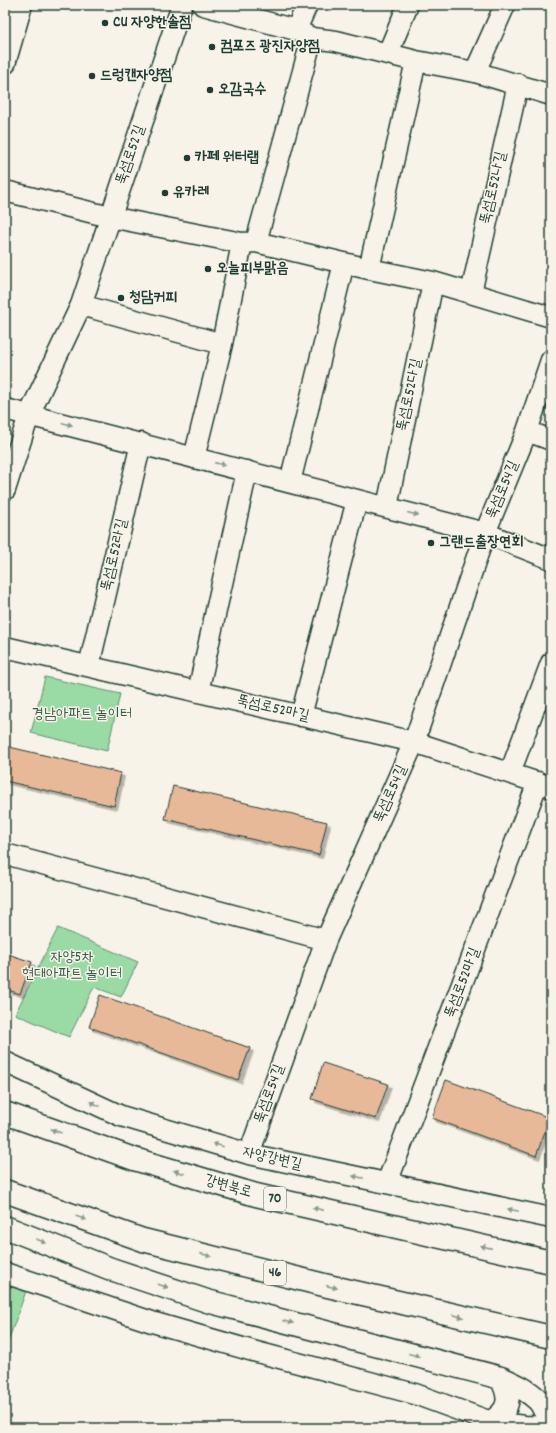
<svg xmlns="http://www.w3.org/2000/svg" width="556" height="1433" font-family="Dekko,'Poor Story',sans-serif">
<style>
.green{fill:#9adba5;stroke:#5c8c6c}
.building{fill:#e8b998;stroke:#1f3d34;filter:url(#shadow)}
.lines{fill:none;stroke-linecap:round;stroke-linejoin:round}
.minor-casing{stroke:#1f3d34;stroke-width:23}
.trunk-casing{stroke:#1f3d34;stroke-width:25}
.minor{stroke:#f7f3e8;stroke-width:20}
.trunk{stroke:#f7f3e8;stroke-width:22}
.oneway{fill:#8b988e}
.poi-dot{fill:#1f3d34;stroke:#f7f3e8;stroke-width:1.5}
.labels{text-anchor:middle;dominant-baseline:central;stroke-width:3;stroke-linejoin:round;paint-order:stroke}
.shield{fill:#f7f3e8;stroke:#60746a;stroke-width:1}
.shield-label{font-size:14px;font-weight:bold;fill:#1f3d34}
.poi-label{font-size:15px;font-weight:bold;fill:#1f3d34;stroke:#f7f3e8;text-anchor:start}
.street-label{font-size:15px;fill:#1f3d34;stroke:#f7f3e8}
.park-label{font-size:15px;fill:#385d4b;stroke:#f7f3e8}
</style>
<defs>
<filter id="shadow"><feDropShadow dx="3.5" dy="3.5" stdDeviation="0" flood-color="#0004"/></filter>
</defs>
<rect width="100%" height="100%" fill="#f7f3e8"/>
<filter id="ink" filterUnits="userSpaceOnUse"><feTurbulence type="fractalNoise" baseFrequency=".025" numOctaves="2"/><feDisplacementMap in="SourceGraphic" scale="8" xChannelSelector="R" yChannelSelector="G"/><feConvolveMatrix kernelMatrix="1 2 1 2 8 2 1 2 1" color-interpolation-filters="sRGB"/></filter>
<g filter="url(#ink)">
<path class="green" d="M45,677L120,694L107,751L31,733Z
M58,928L138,962L121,997L94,987L69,1037L15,1014Z
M5,1284L26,1291L5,1350Z"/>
<path class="building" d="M5,746L121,773L114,806L5,781Z
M173,786L327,822L319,855L165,819Z
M5,953L32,962L20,994L5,989Z
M100,995L250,1048L238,1080L89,1027Z
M323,1063L388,1084L376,1119L312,1099Z
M446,1080L550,1118L536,1156L432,1118Z"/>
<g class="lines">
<g class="minor-casing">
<path id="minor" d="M203,5L296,30L312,38L336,41L416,61L475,72L551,95
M296,30L307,5
M388,53L408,5
M5,64L22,5
M475,72L505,5
M5,191L110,217L242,243L256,242L369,269L433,282L551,317
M256,242L312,38
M369,269L416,61
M471,293L518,84
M81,305L222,344
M5,409L485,533L551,559
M527,431L551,440
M194,458L222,344L242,243
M290,482L344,263
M5,490L29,415L81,305L182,5
M387,507L433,282
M5,647L414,742L551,787
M89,666L141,443
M198,692L247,471
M301,716L357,500
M510,773L551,663
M5,854L326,940
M5,1062L121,1116L249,1154L551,1218
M249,1154L326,940L414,742L485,533L527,431L551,360
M387,1183L538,782
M5,1273L152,1322L253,1351L415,1394L491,1422L525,1426L551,1427"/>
</g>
<g class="trunk-casing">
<path id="trunk" d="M5,1113L134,1159L256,1195L551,1262
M5,1191L143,1240L328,1286L551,1337
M5,1227L111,1269L207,1301L501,1378C515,1384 528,1390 539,1401C544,1407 545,1415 551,1420
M491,1422C511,1409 511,1398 501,1378"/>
</g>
<use href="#minor" class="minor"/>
<use href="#trunk" class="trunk"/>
</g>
<defs><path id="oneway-solid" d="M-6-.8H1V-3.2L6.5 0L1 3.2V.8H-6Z"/></defs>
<g class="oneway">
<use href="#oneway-solid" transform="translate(67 424) rotate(14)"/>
<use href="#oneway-solid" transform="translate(220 464) rotate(13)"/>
<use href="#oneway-solid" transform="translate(413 514) rotate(14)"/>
<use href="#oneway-solid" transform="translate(95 1104) rotate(-155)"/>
<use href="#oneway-solid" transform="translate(56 1131) rotate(-160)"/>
<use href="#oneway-solid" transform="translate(218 1145) rotate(-164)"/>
<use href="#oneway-solid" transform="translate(179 1172) rotate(-164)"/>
<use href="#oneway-solid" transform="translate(358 1177) rotate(-168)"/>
<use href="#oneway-solid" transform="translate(318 1209) rotate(-167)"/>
<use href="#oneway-solid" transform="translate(513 1210) rotate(-168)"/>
<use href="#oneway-solid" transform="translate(81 1218) rotate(19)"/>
<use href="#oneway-solid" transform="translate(41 1241) rotate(21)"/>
<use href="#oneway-solid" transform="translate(486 1247) rotate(-167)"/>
<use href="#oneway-solid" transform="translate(206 1255) rotate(14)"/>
<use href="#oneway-solid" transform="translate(163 1286) rotate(19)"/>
<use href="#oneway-solid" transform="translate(332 1287) rotate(13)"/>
<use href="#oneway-solid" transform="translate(458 1316) rotate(13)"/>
<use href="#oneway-solid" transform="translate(288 1322) rotate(14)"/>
<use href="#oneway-solid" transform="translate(414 1355) rotate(15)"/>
</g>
</g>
<g class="poi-dot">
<circle cx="105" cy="23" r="4"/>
<circle cx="212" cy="47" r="4"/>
<circle cx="92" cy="76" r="4"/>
<circle cx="210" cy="90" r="4"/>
<circle cx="187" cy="158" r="4"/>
<circle cx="165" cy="193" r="4"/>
<circle cx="208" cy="269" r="4"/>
<circle cx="121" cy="298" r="4"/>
<circle cx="431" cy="543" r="4"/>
</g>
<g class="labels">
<g class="shield">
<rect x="264" y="1187" width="22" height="24" rx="3"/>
<rect x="264" y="1261" width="22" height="24" rx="3"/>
</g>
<g class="shield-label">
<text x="275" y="1199">70</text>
<text x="275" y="1273">46</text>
</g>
<g class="poi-label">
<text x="113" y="23">CU 자양한솔점</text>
<text x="220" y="47">컴포즈 광진자양점</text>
<text x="100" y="76">드렁캔자양점</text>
<text x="218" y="90">오감국수</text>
<text x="195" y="158">카페 워터랩</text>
<text x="173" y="193">유카레</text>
<text x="216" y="269">오늘피부맑음</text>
<text x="129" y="298">청담커피</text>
<text x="439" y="543">그랜드출장연회</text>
</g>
<g class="street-label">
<text transform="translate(131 155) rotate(-71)">뚝섬로52길</text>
<text transform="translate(494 188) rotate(-77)">뚝섬로52나길</text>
<text transform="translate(410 395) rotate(-78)">뚝섬로52다길</text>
<text transform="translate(503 490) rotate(-67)">뚝섬로54길</text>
<text transform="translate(115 555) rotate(-77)">뚝섬로52라길</text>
<text transform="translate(273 709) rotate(13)">뚝섬로52마길</text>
<text transform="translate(391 794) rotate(-66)">뚝섬로54길</text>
<text transform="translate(463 983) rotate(-69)">뚝섬로52마길</text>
<text transform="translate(270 1094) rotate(-70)">뚝섬로54길</text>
<text transform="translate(272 1159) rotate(13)">자양강변길</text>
<text transform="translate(228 1187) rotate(16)">강변북로</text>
</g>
<g class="park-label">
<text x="82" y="715">경남아파트 놀이터</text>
<text x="72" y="958">자양5차<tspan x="72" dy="17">현대아파트 놀이터</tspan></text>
</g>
</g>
<rect width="556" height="1433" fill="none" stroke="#f7f3e8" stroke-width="20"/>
<rect x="10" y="10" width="536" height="1413" fill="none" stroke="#1f3d34" stroke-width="1.5" filter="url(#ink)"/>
</svg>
